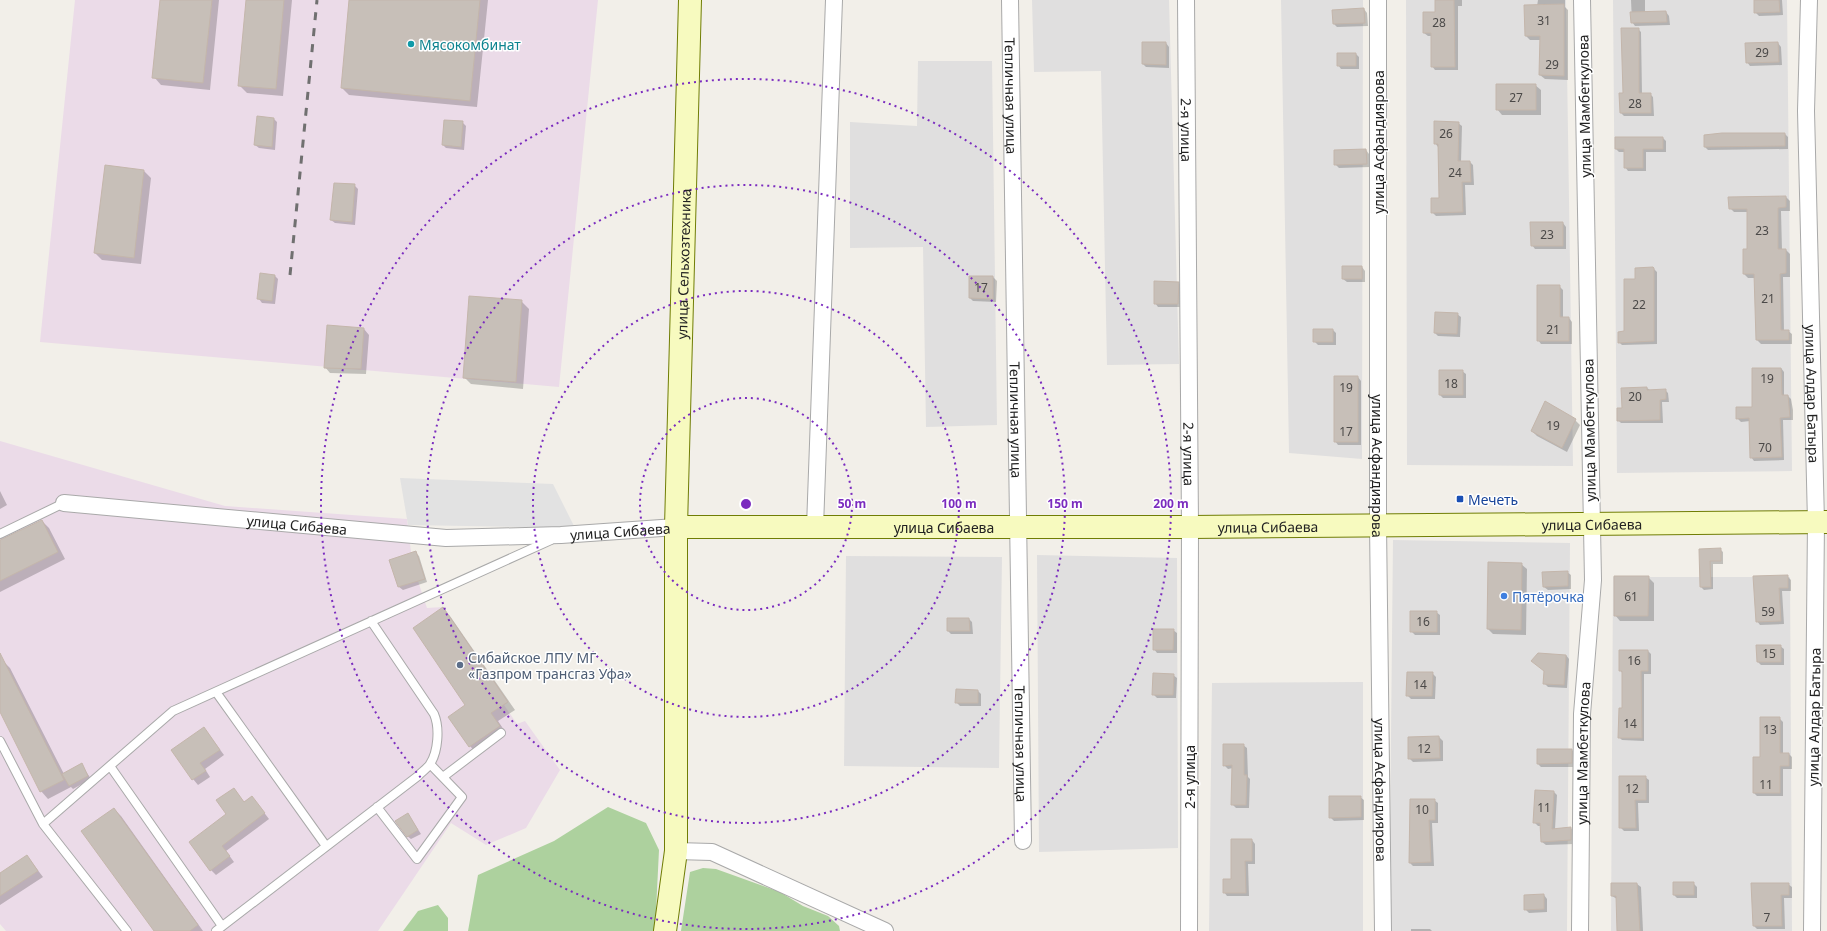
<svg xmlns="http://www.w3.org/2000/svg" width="1827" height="931" font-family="'Noto Sans',sans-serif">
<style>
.residential{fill:#e0dfdf}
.industrial{fill:#ebdbe8}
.forest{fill:#add19e}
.parking{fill:#e2e2e2}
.shadow{fill:#0003}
.building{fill:#c7bfb8;stroke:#c4b6ab}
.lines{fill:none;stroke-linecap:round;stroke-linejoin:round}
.lane-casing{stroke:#a9a9a9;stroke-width:10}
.street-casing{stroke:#a9a9a9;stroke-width:18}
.secondary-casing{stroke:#707d05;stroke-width:24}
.lane{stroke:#fff;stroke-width:8}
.street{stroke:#fff;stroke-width:16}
.secondary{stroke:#f7fabf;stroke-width:22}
.rail{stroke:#707070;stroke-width:3;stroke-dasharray:8 8;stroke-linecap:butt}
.ring{fill:none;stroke:#7b2cbf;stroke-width:2;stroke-dasharray:2 4}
.culture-dot{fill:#0f9aa8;stroke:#fff;stroke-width:1.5}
.transit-dot{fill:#1a4fb4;stroke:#fff;stroke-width:1.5}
.shop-dot{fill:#3f7fe0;stroke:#fff;stroke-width:1.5}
.service-dot{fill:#5c6f8a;stroke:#fff;stroke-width:1.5}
.labels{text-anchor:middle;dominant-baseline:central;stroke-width:3;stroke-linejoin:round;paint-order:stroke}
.number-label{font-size:12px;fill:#4b4948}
.culture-label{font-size:14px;fill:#0d838f;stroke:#fff;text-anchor:start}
.street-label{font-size:14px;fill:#222;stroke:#fff}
.transit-label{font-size:14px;fill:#164399;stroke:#fff;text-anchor:start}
.shop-label{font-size:14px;fill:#366cbe;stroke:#fff;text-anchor:start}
.service-label{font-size:14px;fill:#4e5e75;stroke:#fff;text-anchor:start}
.centre{fill:#7b2cbf;stroke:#fff;stroke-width:2}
.ring-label{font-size:12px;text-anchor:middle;font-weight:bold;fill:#7b2cbf;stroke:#fff;stroke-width:3;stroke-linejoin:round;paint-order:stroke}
</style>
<rect width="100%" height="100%" fill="#f2efe9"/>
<path class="residential" d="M1032,0H1169L1179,364L1107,365L1101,71L1034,72Z
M1281,0H1363L1362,459L1289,453Z
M1406,0H1566L1573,466L1407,465Z
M1613,0H1787L1792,471L1617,473Z
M918,61H992L997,425L926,427L923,247L850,248V122L917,126Z
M1393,540L1570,543L1567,931H1389Z
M1037,555L1177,558L1178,848L1039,852Z
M846,556L1002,557L999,768L844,766Z
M1613,577H1790L1792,931H1611Z
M1363,682V931H1209L1212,683Z"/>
<path class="industrial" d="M75,0H598L559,387L40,342Z
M0,441L225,506L407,519L411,552L416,551L425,579L418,581L427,608L443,607L508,702L504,705L517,724L525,721L560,770L526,828L486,845L451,823L378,931H6L0,924Z"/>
<path class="forest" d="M608,807L646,823L659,850L655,931H468L478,875L554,841Z
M703,868L716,869L780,892L803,906L828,916L839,926L840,931H681L690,872Z
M438,905L448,918V931H403L418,911Z"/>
<path class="parking" d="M400,478L553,484L575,528L408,525Z"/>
<path class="shadow" d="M161,0H219L210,90L161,85L154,77Z
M247,0H292L283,96L247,93L239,85Z
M350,0H488L477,107L349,95L342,88Z
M1436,0H1462V6H1458V70H1435L1432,66V36H1428L1424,33L1436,12Z
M1538,0H1565V7L1568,10V80L1545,79L1540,75L1541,40H1530L1526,36L1537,6Z
M1631,0H1645V13L1666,12L1669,16L1670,25L1635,26L1632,22Z
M1755,0H1782L1783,15L1759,16L1755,12Z
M1364,9L1367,13L1368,26L1337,27L1334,24Z
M1638,29L1641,32L1642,94H1650L1653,97L1654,116H1624L1621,113Z
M1143,43H1166L1169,47V68L1146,67L1143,64Z
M1778,43L1781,47L1782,65L1750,66L1747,62Z
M1356,54L1359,57V69H1341L1338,65Z
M1535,85L1541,90V115H1502L1497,109Z
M258,117L274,119L277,122L275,150L259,148L255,145Z
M462,122L466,126L464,150L446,148L443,145Z
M1458,123L1462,126L1461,162H1470L1473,165L1474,185H1465L1466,215L1436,216L1432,212L1440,199L1438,147L1435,143Z
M1785,134L1788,137V149L1708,150L1705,147Z
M1663,138L1666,141V152H1646V171H1628L1625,167V152H1619L1616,149Z
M1366,150L1369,154L1370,167L1339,168L1335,164Z
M144,171L151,178L141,264L102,260L95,253Z
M354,185L358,189L355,225L335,223L331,220Z
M1786,197L1790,201V211H1781L1782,250H1786L1790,254V277H1783L1784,331H1788L1792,334V344H1761L1757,340L1755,278H1748L1744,274L1748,250V212H1734L1730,208Z
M1563,223L1566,227V249H1535L1532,245Z
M1362,267L1365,271V282H1347L1343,279Z
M1654,269L1657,272V344L1622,345L1619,342L1625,332L1636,280Z
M274,275L278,279L275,304L262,303L259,299Z
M970,277H993L997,281L996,302L973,301L970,298Z
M1178,283L1182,286L1181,307H1158L1155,303Z
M1559,286L1563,290V318H1569L1572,322V344H1541L1538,340Z
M521,301L529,309L523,389L471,384L464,377Z
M1457,314L1461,317L1460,337L1438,336L1435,333Z
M364,329L369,335L366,374L330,373L325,367Z
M1333,330L1336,333V345H1318L1314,341Z
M1781,368L1784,372V396H1788L1791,399L1793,410V420H1783L1784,460L1754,461L1751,457L1750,421L1741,422L1737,418L1753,408Z
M1462,371L1466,374V398H1443L1440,395Z
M1358,377L1361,381V445H1338L1335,441Z
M1647,388L1650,390H1665L1668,393L1669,402H1662L1663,423H1621L1618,420L1623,409Z
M1575,420L1580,425L1567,452L1537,436L1532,431Z
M0,491L7,505L0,509Z
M42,521L49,528L65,559L0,592V541Z
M1720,549L1723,552V564H1713V589L1704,590L1701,587L1700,550Z
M415,552L419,556L427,582L403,590L399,587Z
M1521,564L1527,569L1526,635L1493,634L1488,629Z
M1567,572L1571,575V589L1548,590L1544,587Z
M1787,576L1791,580V591H1782L1784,624L1760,625L1757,621L1754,577Z
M1648,577L1654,583V621H1620L1615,615Z
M443,609L450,616L515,710L498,721L506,733L477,754L470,746L467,705Z
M1436,612L1440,615V635H1415L1411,631Z
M969,619L972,622L973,634H951L948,631Z
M1173,630L1177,633V653H1157L1154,649Z
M1780,646L1784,649V665H1761L1758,662Z
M1620,651H1648L1651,654V674H1644V741L1622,740L1619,737L1623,709V674L1620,670Z
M1566,655L1569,659L1567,688L1548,687L1544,683L1545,672Z
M3,661L10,668L64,774L81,764L91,779L73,789L71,787L48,799L41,791L0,710V662Z
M1432,673L1436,677L1435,699H1411L1407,695Z
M1173,675L1177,678L1176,698H1157L1153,694Z
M978,691L981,694V706H960L956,702Z
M1779,718L1783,722V754H1789L1792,757V769H1783V796H1757L1754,793L1761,758Z
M204,728L224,755L205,769L210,777L198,785L193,779Z
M1439,737L1443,741V761L1413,762L1409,758V738Z
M1243,745L1247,748L1248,777L1250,779L1249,808H1236L1232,804L1233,768L1228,769L1224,765Z
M1572,750L1575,753V767H1541L1538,764Z
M1645,777L1649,780V803H1638L1639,831H1624L1620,827Z
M234,789L244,802L252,797L269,819L226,851L234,862L216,875L211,870Z
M1554,792L1557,795L1555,829L1571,828L1574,832V844L1546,845L1542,842L1541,826H1538L1534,822Z
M1360,797L1364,800V820L1334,821L1330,817Z
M1434,800L1438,803V823H1432L1434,866H1413L1410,863L1409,841H1411Z
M114,809L121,816L203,931H155Z
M408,814L421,834L411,839L407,836Z
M1252,840L1255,844V864H1248L1249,896H1227L1224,892L1232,880Z
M27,856L43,877L0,905V874Z
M1674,883H1693L1697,887V898H1677L1674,895Z
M1612,884H1637L1641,887L1643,931H1618L1617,899L1612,896Z
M1788,884L1792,887V898H1784L1785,929H1757L1754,926Z
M1544,895L1547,899V912L1529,913L1525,909Z
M1411,929H1430L1432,931H1411Z"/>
<path class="building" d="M160,0H212L203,83L152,78Z
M246,0H284L276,89L238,86Z
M349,0H480L470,101L341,88Z
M1435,0H1454L1455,67H1431V33H1423V12H1435Z
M1754,0H1779L1780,12L1754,13Z
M1564,4V76L1539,75L1540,36H1525L1524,5Z
M1364,8L1365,23L1333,24L1332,10Z
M1666,11L1667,22L1631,23L1630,12Z
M1621,28H1639V93H1651V113H1620L1619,93H1623Z
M1142,42H1166V65L1142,64Z
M1778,42L1779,62L1746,63L1745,43Z
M1337,53H1356V66H1337Z
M1496,84H1536V110H1496Z
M257,116L274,118L272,147L254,145Z
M444,120L463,121L461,147L442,145Z
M1434,121L1459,122L1458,161H1470L1471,182H1462L1463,212L1431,213V198H1439L1438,144H1434Z
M1722,133H1785V146L1704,147V135Z
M1615,137H1663V149H1643V168H1624V149H1615Z
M1366,149L1367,164L1334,165V150Z
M105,165L144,170L134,258L94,253Z
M334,183L355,184L352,222L330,220Z
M1786,196V207L1778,208V249H1786V273L1780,274L1781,330H1789V340H1756L1754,274H1743V249H1747V209H1729L1728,197Z
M1530,222H1563V246H1531Z
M1342,266H1362V279H1342Z
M1653,267L1654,268V341L1618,343V332L1624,331V279H1635V268Z
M260,273L275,275L272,301L257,299Z
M969,276H993V299L969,298Z
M1154,281L1179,282L1178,304H1154Z
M1537,285H1560V317H1569V341H1537Z
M469,296L522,300L516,382L463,378Z
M1435,312L1458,313L1457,334L1434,333Z
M327,325L364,328L361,369L324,368Z
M1313,329H1333V342H1313Z
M1752,368H1781L1782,395H1788L1790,417L1780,418L1782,457L1750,458L1749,418L1736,419V407H1752Z
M1439,370H1463V395H1439Z
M1334,376H1358V442H1334Z
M1647,387V390L1666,389V399L1660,400V420L1617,421V408H1622L1621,388Z
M1545,401L1576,419L1562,448L1531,431Z
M42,520L58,552L0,581V540Z
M1721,548V561H1710L1711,587H1700L1699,549Z
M416,551L425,579L398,587L389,560Z
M1488,562L1522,563L1521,630L1487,629Z
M1568,571V586L1543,587L1542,572Z
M1788,575V588H1779L1781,621L1756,622L1753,576Z
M1614,576H1649L1648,616H1614Z
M443,607L508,702L491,713L500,726L469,747L448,717L465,705L413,628Z
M1410,611H1437V632H1410Z
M947,618H969L970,631H947Z
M1153,629H1174L1173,650H1153Z
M1756,645H1781V662H1757Z
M1619,650H1648V671H1641L1642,738H1618L1619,708H1622V671H1619Z
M0,653L64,780L40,792L0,712Z
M1538,653L1566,655L1564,685L1543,684L1544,671L1531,661Z
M1407,672H1433L1432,696H1406Z
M1153,673L1174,674L1173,695H1152Z
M956,689L978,690V703H955Z
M1760,717H1780V753H1789V766H1780V793H1753V757H1760Z
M204,727L220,750L200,763L206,771L192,780L171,750Z
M1439,736L1440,758L1408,759V737Z
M1223,744H1244V775H1247L1246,805H1231L1232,765L1223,766Z
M1537,749H1572V763L1537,764Z
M82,763L88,776L69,786L62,774Z
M1619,776H1646V800H1635L1636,828H1619Z
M234,788L244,802L252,796L265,813L222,846L230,856L210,871L189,842L226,814L216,800Z
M1535,790L1554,791L1552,829L1571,827V840L1541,842L1540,823H1533Z
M1329,796H1361V817L1329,818Z
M1410,799H1435V820H1429L1431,862L1409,863Z
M114,808L198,925L190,931H154L81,831Z
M408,813L418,830L407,837L395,821Z
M1231,839H1252V861H1245L1246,893H1223V879H1231Z
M27,855L38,871L0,896V873Z
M1673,882H1694V895H1673Z
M1611,883H1637L1640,931H1617L1616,896H1611Z
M1751,883H1789V895H1781L1782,926H1753Z
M1544,894V909L1524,910V895Z"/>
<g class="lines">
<g class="lane-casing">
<path id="lane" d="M0,534L64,503
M216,692L326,846
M0,741L43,824L173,711L551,540
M110,766L222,926
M443,777L501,733
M377,807L417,859L462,797L430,764
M43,824L127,931
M216,931L418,776C421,772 427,769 430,764C438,752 440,728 434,714L371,621"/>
</g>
<g class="street-casing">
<g id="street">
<path id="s1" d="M1010,0L1023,841"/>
<path id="s2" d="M1186,0L1190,527L1189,931"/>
<path id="s3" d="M1378,0V525L1383,931"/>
<path id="s4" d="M1809,0L1806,111L1816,522L1812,931"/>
<path id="s5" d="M64,503L446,538L561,535L676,527"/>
<path d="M815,527L834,0"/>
<path d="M676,851L712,852L885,931"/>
<path id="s6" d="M1580,931L1582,714L1593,580L1582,0"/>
</g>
</g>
<g class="secondary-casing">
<g id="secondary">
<path id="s7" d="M676,527H1190L1827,522"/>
<path id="s8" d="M665,931L676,851V527L690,0"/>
</g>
</g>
<use href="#lane" class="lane"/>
<use href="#street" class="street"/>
<use href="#secondary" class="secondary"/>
<path class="rail" d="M290,275L317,0"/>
</g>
<g class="ring">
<circle cx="746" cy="504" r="106"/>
<circle cx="746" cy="504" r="213"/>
<circle cx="746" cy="504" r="319"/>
<circle cx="746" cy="504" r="425"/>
</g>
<circle class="culture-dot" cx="411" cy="44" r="4"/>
<rect class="transit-dot" x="1456" y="495" width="8" height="8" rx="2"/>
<circle class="shop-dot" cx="1504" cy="596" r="4"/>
<circle class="service-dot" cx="460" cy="665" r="4"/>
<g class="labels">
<g class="number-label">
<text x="1544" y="20">31</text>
<text x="1439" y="22">28</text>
<text x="1762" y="52">29</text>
<text x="1552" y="64">29</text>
<text x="1516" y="97">27</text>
<text x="1635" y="103">28</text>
<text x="1446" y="133">26</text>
<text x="1455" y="172">24</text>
<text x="1762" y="230">23</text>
<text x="1547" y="234">23</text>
<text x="981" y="287">17</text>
<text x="1768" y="298">21</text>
<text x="1639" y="304">22</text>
<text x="1553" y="329">21</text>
<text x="1767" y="378">19</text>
<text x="1451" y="383">18</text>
<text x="1346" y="387">19</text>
<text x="1635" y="396">20</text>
<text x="1553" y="425">19</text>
<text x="1346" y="431">17</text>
<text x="1765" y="447">70</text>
<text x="1631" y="596">61</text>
<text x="1768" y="611">59</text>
<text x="1423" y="621">16</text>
<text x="1769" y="653">15</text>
<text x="1634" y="660">16</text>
<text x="1420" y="684">14</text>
<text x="1630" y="723">14</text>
<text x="1770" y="729">13</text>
<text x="1424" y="748">12</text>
<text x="1766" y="784">11</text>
<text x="1632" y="788">12</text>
<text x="1544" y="807">11</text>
<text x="1422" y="809">10</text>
<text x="1767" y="917">7</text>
</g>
<g class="culture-label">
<text x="419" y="44">Мясокомбинат</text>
</g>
<g class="street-label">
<text stroke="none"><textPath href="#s1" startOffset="96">Тепличная улица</textPath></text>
<text transform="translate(1584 106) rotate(-91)">улица Мамбеткулова</text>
<text stroke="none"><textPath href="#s2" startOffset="130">2-я улица</textPath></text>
<text transform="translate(1378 142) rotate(-90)">улица Асфандиярова</text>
<text stroke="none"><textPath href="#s8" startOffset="668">улица Сельхозтехника</textPath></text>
<text stroke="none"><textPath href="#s4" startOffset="394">улица Алдар Батыра</textPath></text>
<text stroke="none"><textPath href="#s1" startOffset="420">Тепличная улица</textPath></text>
<text transform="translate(1589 430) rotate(-91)">улица Мамбеткулова</text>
<text stroke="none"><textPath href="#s2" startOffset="454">2-я улица</textPath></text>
<text stroke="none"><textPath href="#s3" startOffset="466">улица Асфандиярова</textPath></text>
<text stroke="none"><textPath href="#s5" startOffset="234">улица Сибаева</textPath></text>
<text stroke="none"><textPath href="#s7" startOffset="916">улица Сибаева</textPath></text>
<text stroke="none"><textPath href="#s7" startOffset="268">улица Сибаева</textPath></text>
<text stroke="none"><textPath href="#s7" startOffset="592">улица Сибаева</textPath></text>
<text stroke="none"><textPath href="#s5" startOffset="558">улица Сибаева</textPath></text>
<text transform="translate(1814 717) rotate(-89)">улица Алдар Батыра</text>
<text stroke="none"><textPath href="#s1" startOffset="744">Тепличная улица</textPath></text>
<text stroke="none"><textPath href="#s6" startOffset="178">улица Мамбеткулова</textPath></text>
<text transform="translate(1189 777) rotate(-90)">2-я улица</text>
<text stroke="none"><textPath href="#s3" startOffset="790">улица Асфандиярова</textPath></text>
</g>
<g class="transit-label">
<text x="1468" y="499">Мечеть</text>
</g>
<g class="shop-label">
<text x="1512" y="596">Пятёрочка</text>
</g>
<g class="service-label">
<text x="468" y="657">Сибайское ЛПУ МГ<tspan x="468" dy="16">«Газпром трансгаз Уфа»</tspan></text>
</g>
</g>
<circle cx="746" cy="504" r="6" class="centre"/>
<g class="ring-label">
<text x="852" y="508">50 m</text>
<text x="959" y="508">100 m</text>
<text x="1065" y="508">150 m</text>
<text x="1171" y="508">200 m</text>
</g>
</svg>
